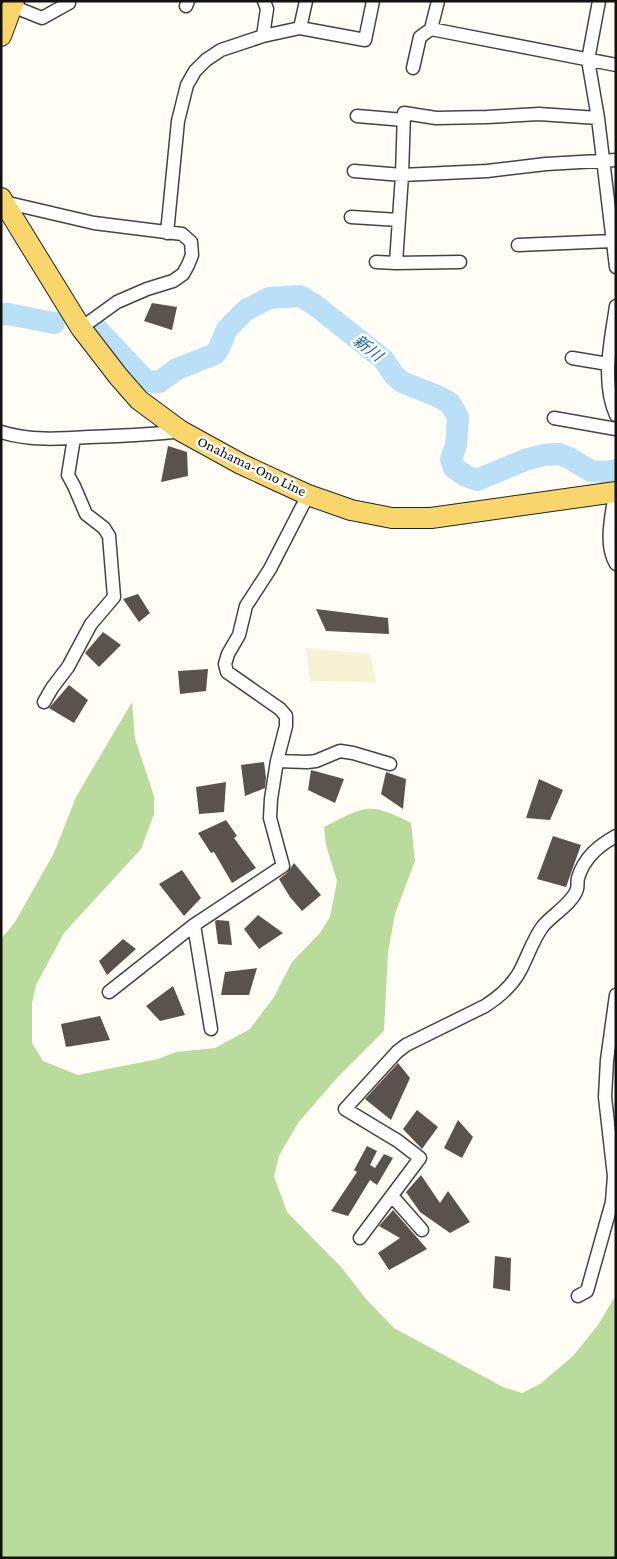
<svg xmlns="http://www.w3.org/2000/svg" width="617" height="1559" font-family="'Crimson Pro','Noto Sans JP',serif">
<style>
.farmland{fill:#f6f3d4}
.forest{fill:#b9dc9c}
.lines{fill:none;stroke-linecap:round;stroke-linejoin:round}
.river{stroke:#b9e0f7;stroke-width:22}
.building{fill:#5a524d}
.minor-casing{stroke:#444;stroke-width:15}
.primary-casing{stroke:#222;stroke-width:22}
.minor{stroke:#fff;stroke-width:12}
.primary{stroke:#f9d66b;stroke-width:20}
.labels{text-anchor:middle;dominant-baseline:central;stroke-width:5;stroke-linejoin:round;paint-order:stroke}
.street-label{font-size:15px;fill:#111;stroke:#fff}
.water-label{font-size:16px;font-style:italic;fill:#1768a6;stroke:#fff}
</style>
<rect width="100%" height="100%" fill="#fffdf5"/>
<path class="farmland" d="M306,648L370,654L376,682L310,681Z"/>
<path class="forest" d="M132,702L135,739L154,796V814L141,849L64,933L36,985L32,1003V1043L43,1061L78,1075L158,1059L176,1052L215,1048L250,1029L274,997L292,962L320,933L330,917L337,881L326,845L324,827C365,806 369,801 411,823L415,861L395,914L388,952L384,1031L337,1078L298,1123L279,1156L274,1176L287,1212L342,1268L366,1299L394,1328L503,1387L522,1393L540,1384L573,1356L598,1325L616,1295V1558H1V939L15,922L54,853L76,797Z"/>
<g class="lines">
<path class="river" d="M1,314H8L54,323
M98,330L146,381L159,382L177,369L215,354L219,348L227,329L246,310L269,298L300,296L315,305L383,359L394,375L402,382L437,396L450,403L458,417L456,445L451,459L454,468L466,476L477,480L525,460L544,455L559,454L569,458L591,471L604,472L616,470"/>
</g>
<path class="building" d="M152,303L177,307L172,330L144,321Z
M168,446L187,452L188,476L161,482Z
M138,594L150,613L139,622L123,599Z
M316,609L388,618L389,634L326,631Z
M103,632L121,645L99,667L85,653Z
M208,669L206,691L180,694L178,671Z
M69,685L88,700L74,723L49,708Z
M264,762L266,778L265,788L245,796L241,765Z
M311,770L344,779L335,803L308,790Z
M386,772L406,779L403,809L381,794Z
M539,779L563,790L550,820L526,818Z
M226,782L224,812L199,814L196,787Z
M226,820L237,836L234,838L256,868L232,883L214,852L211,853L198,833Z
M553,836L581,845L566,887L537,879Z
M294,863L321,895L302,911L290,897L279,879L288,872Z
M182,870L201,898L184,916L159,884Z
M258,915L283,933L259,949L244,929Z
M217,920L229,921L232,945L218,944L215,921Z
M123,939L136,949L107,975L99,961Z
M257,968L249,995H221L225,972Z
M173,986L185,1015L160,1021L146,1006Z
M100,1016L110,1040L66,1047L61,1024Z
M398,1063L410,1078L391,1120L365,1099Z
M417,1110L438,1127L422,1149L403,1129Z
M458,1120L473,1137L462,1158L444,1148Z
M367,1146L377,1151L370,1165L375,1168L384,1154L393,1158L377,1185L370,1180L348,1216L331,1211L357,1172L354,1170Z
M421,1175L440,1203L448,1191L470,1222L450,1233L420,1212L406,1192Z
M393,1210L427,1249L389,1270L378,1253L400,1238L379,1226Z
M495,1256L511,1258L510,1291L493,1288Z"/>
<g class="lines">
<g class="minor-casing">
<path id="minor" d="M438,1L431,29L616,65
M599,1L588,60L598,118L616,267
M12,6L42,18L69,3
M186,6L188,1
M300,28L365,40L373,1
M263,36L267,9L264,1
M413,68L420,37L431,29
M357,116L404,120
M354,171L402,175L404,113L436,118L487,117L539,114L598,118
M4,202L94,223L182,234L191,242L192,255L188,265L183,274L173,281L147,289L117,302L81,328
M351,217L399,220
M167,233L178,121L187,85L195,71L206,60L221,50L263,36L300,28L306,1
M518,245L613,241
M376,262L396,263
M460,262L396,263L402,175L487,171L546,164L616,160
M616,306C611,341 601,381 616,415
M572,358L608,364
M554,418L616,429
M1,432C30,441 59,439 89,437C120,436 150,435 181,431
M615,493C612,515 604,544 616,564
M44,702L52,688L68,667L91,624L114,597L109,536L104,528L86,514L74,486L68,475L74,438
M277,761L307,762L316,761L340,751L353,753L390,764
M194,925L211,1029
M109,992L194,925L283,866L270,818L271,799L277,761L286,726V716L280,709L227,672L225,664L228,654L239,635L246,606L270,569L308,495
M392,1196L422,1230
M360,1238L420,1158L398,1141L345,1109L397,1052L406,1045L485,1006C499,997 512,986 520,971C528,956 533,939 543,926C552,915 573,903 577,889C578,886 577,882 578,878C584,858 598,846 616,836
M578,1296L587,1291L612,1202L614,1176L605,1097L607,1060L616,995"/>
</g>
<g class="primary-casing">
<path id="primary" d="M1,36L14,1
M1,198L81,328L118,376L139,400L181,431L241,464L308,495L351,510L392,518H431L616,492"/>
</g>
<use href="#minor" class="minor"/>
<use href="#primary" class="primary"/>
</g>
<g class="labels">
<g class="street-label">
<text transform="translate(252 466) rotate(26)">Onahama-Ono Line</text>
</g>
<g class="water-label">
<text transform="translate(368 348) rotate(38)">新川</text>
</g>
</g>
<rect width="617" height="1559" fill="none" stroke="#111111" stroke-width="5"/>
</svg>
